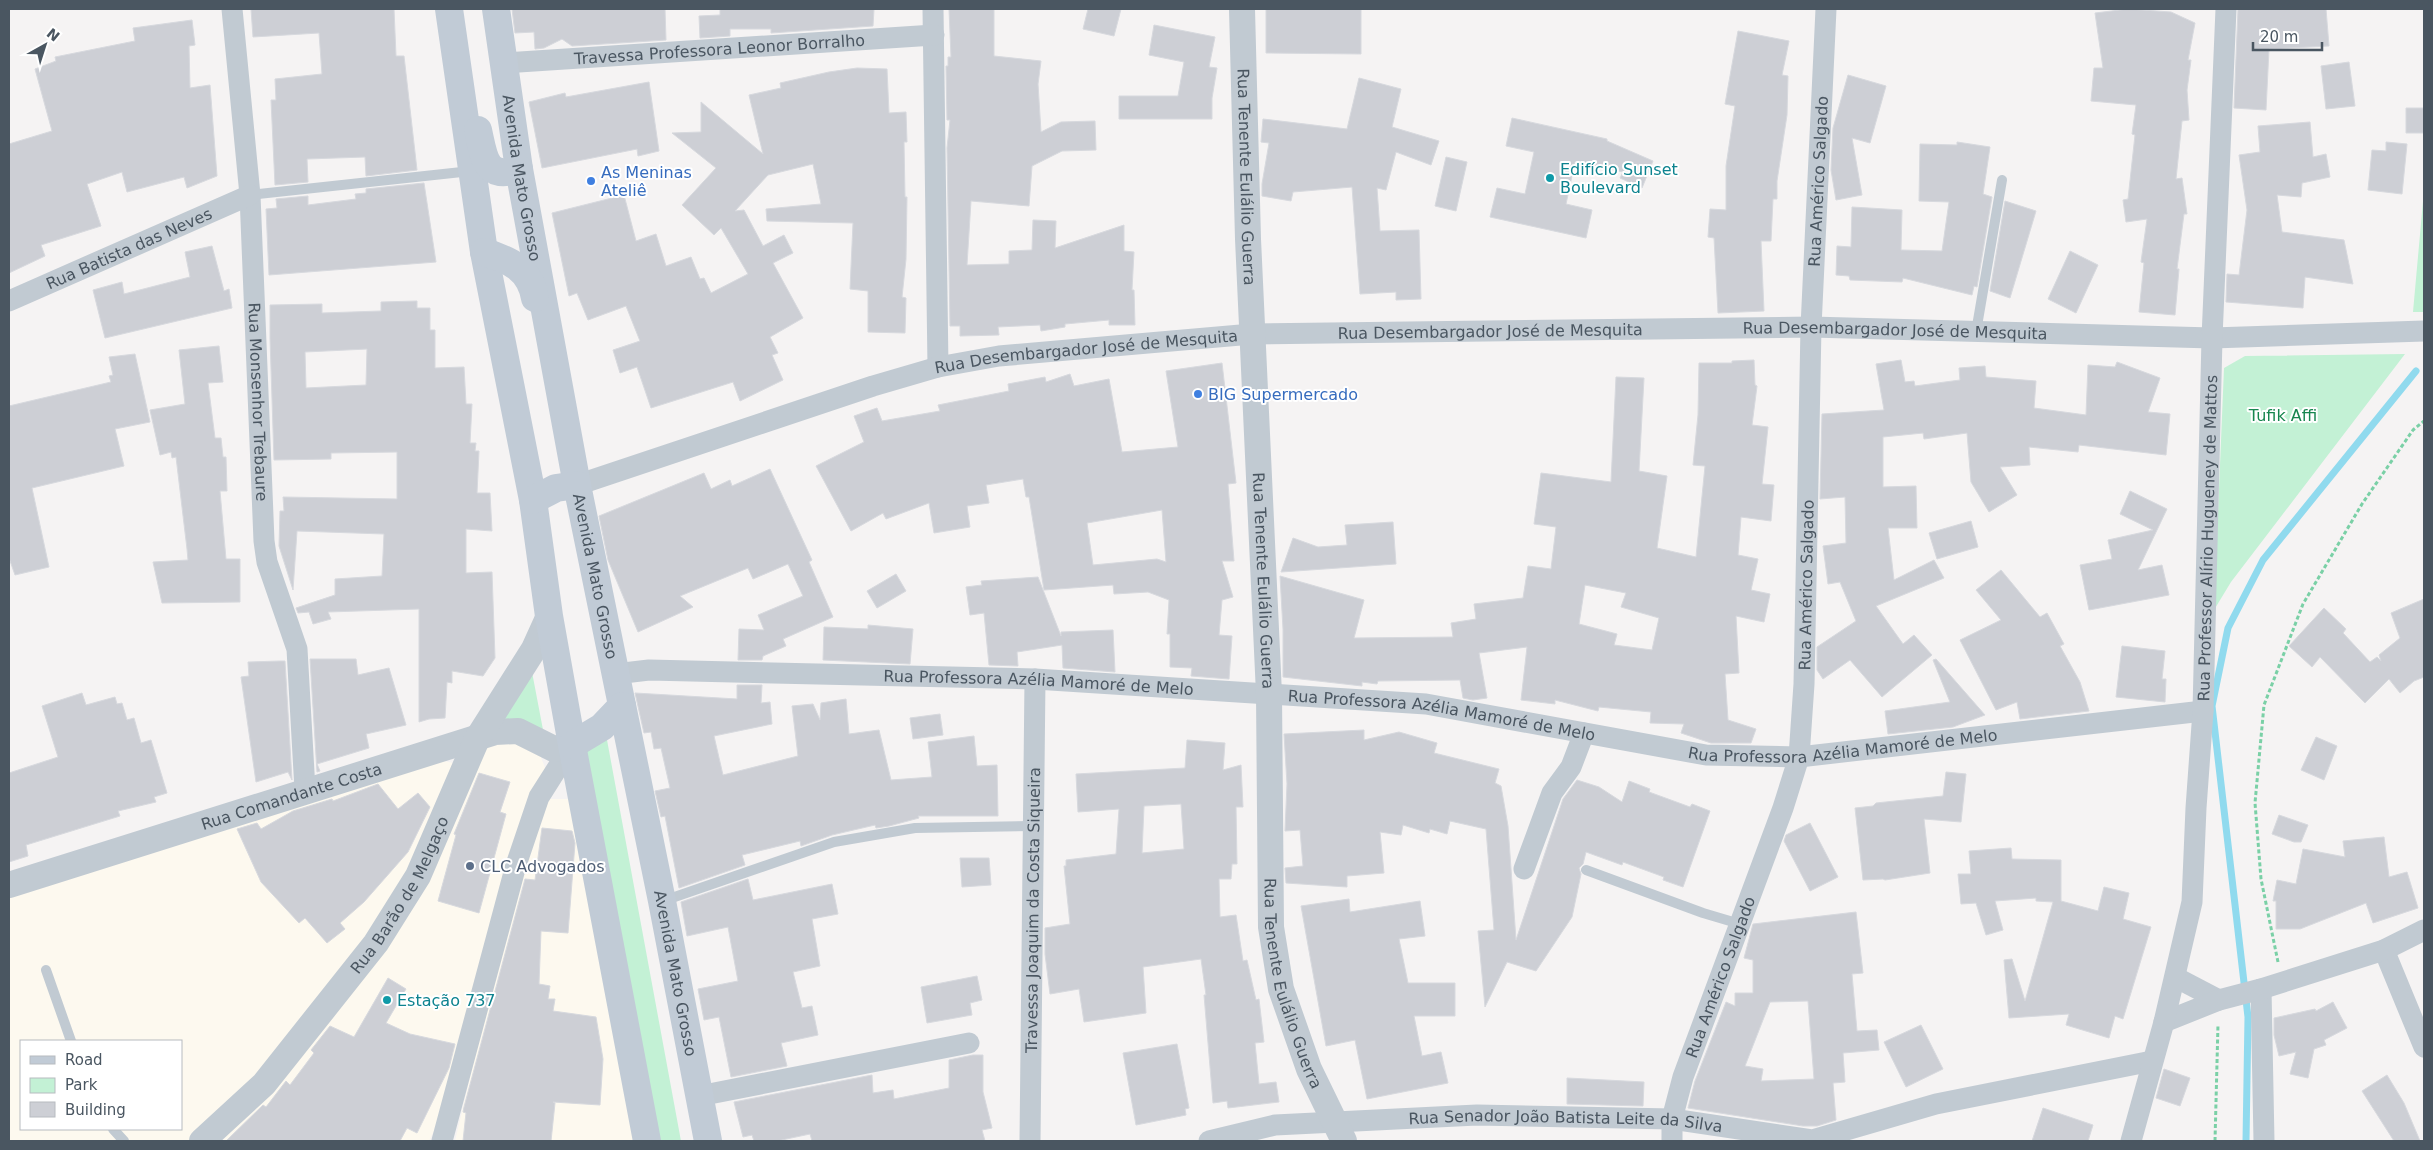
<svg xmlns="http://www.w3.org/2000/svg" width="2433" height="1150" font-family="'DejaVu Sans',sans-serif">
<style>
.commercial{fill:#fdf9ef;fill-rule:evenodd}
.green{fill:#c3f1d5}
.lines{fill:none;stroke-linecap:round;stroke-linejoin:round}
.stream{stroke:#90daee;stroke-width:7}
.building{fill:#cdcfd5;stroke:#d7d9de;fill-rule:evenodd}
.path{stroke:#7ad0a6;stroke-width:3;stroke-dasharray:4 2.5;stroke-linecap:butt}
.service{stroke:#c1cad2;stroke-width:10}
.minor{stroke:#c1cad2;stroke-width:21}
.tertiary{stroke:#c1cad2;stroke-width:26}
.secondary{stroke:#c1cbd6;stroke-width:28}
.culture-dot{fill:#0f9aa8;stroke:#fff;stroke-width:2}
.shop-dot{fill:#3f7fe0;stroke:#fff;stroke-width:2}
.service-dot{fill:#5c6f8a;stroke:#fff;stroke-width:2}
.labels{text-anchor:middle;dominant-baseline:central;stroke-width:4;stroke-linejoin:round;paint-order:stroke}
.street-label{font-size:16px;fill:#4a5661;stroke:#fff}
.culture-label{font-size:16px;fill:#0d838f;stroke:#fff;text-anchor:start}
.shop-label{font-size:16px;fill:#366cbe;stroke:#fff;text-anchor:start}
.park-label{font-size:16px;fill:#17864f;stroke:#fff}
.service-label{font-size:16px;fill:#4e5e75;stroke:#fff;text-anchor:start}
</style>
<rect width="100%" height="100%" fill="#f5f3f3"/>
<path class="commercial" d="M509,736L538,750L546,770L438,1123L429,1141H222L281,1076L387,943L421,896L482,751L492,741Z
M439,760L458,764L410,877L371,934L227,1111L190,1141H9V898ZM21,1041H181V1129H21Z
M545,799H569L634,1141H455L486,1010Z"/>
<path class="green" d="M2424,190V312H2413Z
M2405,354L2231,582L2214,610L2224,368L2245,356Z
M532,672L544,735L501,721Z
M605,729L681,1141H657L585,753Z"/>
<g class="lines">
<path class="stream" d="M2246,1141L2248,1017L2212,706L2228,628L2263,560L2416,371"/>
</g>
<path class="building" d="M251,9H394L396,56H404L417,170L366,176L365,157L307,159L308,182L275,185L271,100H276L275,79L322,74L319,33L253,37Z
M512,9H665L666,40L572,46L562,39L544,48L535,49L534,32L515,33Z
M720,9H874L873,26L771,33V29H730V36L700,38L699,16L720,15Z
M949,9H994V56L1041,61L1038,84L1041,132L1061,122L1095,121L1096,150L1062,151L1032,166L1029,206L971,201L967,265L1009,264V251L1032,250L1033,220L1056,221L1055,248L1124,225V251L1134,252L1132,290H1134L1135,325H1109V320L1065,324V327L1041,331L1040,325L998,327L999,335L960,336V326H950L947,148L950,120H947L946,66H948V57H951Z
M1088,9H1121L1114,36L1083,29Z
M1266,9H1361V54L1266,53Z
M2128,9L2171,12L2195,23L2188,60H2191L2187,90L2189,120L2182,121L2176,179L2182,178L2187,214H2184L2177,269H2179L2175,315L2139,312L2144,263L2141,262L2147,219L2126,222L2123,200L2128,199L2135,135L2132,134L2136,105L2091,101L2094,68H2103L2095,13Z
M2238,9H2326L2329,46L2269,49L2266,110L2234,108Z
M192,20L195,45L189,46L190,88L210,85L217,176L187,188L184,177L127,192L122,172L87,184L101,226L41,245L45,256L9,273V144L52,131L35,69L56,61L55,57L135,41L133,28Z
M1154,25L1215,37L1209,67L1217,68L1212,98V119H1119V96H1178L1184,62L1149,55Z
M1738,31L1789,41L1782,75L1788,76L1787,115L1777,181V199H1773L1771,241H1761L1764,311L1718,313L1714,238L1708,237L1710,209L1726,210V166L1735,106L1725,104Z
M2349,62L2355,106L2326,109L2321,66Z
M857,68L887,69L889,113L906,112L907,142H904L905,197H907L906,259L902,297L906,298L905,333L868,332V291L850,289L853,223L767,221L766,209L821,204L813,164L768,175L735,211L744,210L763,246L784,235L793,253L773,263L803,318L770,337L778,353L772,355L783,380L740,401L733,382L651,408L637,367L620,373L613,350L640,341L626,306L588,320L577,293L569,296L552,213L624,195L636,241L656,234L666,266L691,257L700,279L704,278L711,293L748,274L721,228L714,235L682,205L716,168L672,133L701,132V102L763,154L749,95L781,88L780,83L829,72Z
M1848,75L1886,86L1870,143L1852,138L1862,195L1836,200L1831,170L1833,128Z
M1359,78L1401,89L1392,127L1439,141L1431,165L1396,152L1386,190L1377,188L1380,231L1419,230L1421,299L1396,300V292L1360,294L1352,187L1293,192L1291,201L1262,196V184L1269,143L1261,142L1263,119L1347,129Z
M649,82L659,151L638,156L637,149L542,168L529,102L565,93L566,97Z
M2406,108H2424V133H2406Z
M1512,118L1607,139V141L1653,161L1642,188L1620,178L1623,172L1575,162L1566,204L1592,210L1586,238L1490,217L1497,188L1525,194L1534,152L1506,146Z
M2310,122L2313,157L2326,154L2330,177L2302,183L2301,197L2277,195L2282,232L2344,240L2353,284L2305,277L2303,308L2226,302L2227,274L2239,275L2247,210L2239,155L2260,152L2258,126Z
M1957,142L1990,147L1983,194L1992,197L1977,287L1974,286L1972,295L1903,278L1902,282L1850,280L1849,276L1836,275L1837,246L1851,247L1852,207L1902,210L1901,250L1942,251L1949,202L1919,201L1920,144L1957,145Z
M2386,142L2407,144L2402,194L2368,190L2372,150L2386,151Z
M1446,157L1467,162L1456,211L1435,206Z
M424,183L436,262L269,275L266,209L277,208L276,199L308,196V205L356,199L355,194L366,193V189Z
M2005,201L2036,211L2010,298L1990,291Z
M212,246L224,291L229,289L232,308L105,338L93,290L122,282L124,294L190,277L185,252Z
M2070,251L2098,265L2076,313L2048,299Z
M417,301V308H430V330H435V368L464,367L466,404H472L470,443H476L475,451H479L477,493H490L492,531L466,529V573L492,572L495,658L483,676L452,671V683L447,682L445,718L429,719L419,722V609L328,612L331,619L313,624L309,612L298,613L296,608L335,595V579L382,576L384,534L297,531L293,590L279,546L280,511H284L283,497L397,499V452L331,453V459L274,460L270,338V305L322,304V313L381,311V302ZM367,349L366,385L306,388L305,352Z
M219,346L223,382L208,383L215,438H221L223,457H226L227,491H220L226,559H240V602L162,603L153,562L188,560L187,549L176,457L172,458L171,452L160,455L150,410L185,404L179,350Z
M135,354L150,422L115,429L124,466L32,488L49,567L15,575L9,558V406L111,382L109,376L113,375L109,357Z
M1754,360L1755,385L1757,386L1752,425L1768,427L1762,484L1774,485L1771,521L1741,517L1738,555L1758,559L1751,590L1770,594L1764,622L1736,616L1739,673L1725,674L1728,720L1756,729L1751,743H1711L1681,733L1684,724L1650,723L1651,712L1599,707L1598,711L1555,700V704L1521,700L1527,647L1479,653L1487,698L1473,700L1463,698L1460,680L1378,681L1377,684L1362,682V686L1283,677V629L1280,576L1364,600L1354,638L1453,637L1451,623L1476,619L1474,604L1523,598L1528,566L1551,569L1556,527L1534,524L1541,473L1611,482L1616,377L1644,378L1639,471L1667,476L1657,548L1696,557L1705,466L1693,465L1698,415L1699,363H1732V361ZM1585,585L1626,593L1621,607L1659,618L1652,650L1614,645L1617,634L1579,624Z
M1901,360L1905,382L1914,381L1915,386L1960,380L1959,368L1985,366L1986,377L2036,381L2034,408L2086,415L2088,365L2115,367L2117,362L2160,378L2148,412L2170,414L2166,455L2079,445L2078,452L2029,447L2030,465L2000,467L2017,495L1989,512L1971,482L1967,433L1924,439L1923,433L1883,437V487L1916,486L1917,528H1888L1894,580L1934,560L1944,578L1876,606L1903,644L1914,635L1932,655L1882,697L1850,660L1823,679L1817,670V647L1856,621L1840,582L1828,584L1823,546L1846,543L1845,497L1820,499L1822,414L1884,410L1876,364Z
M1222,363L1236,483L1228,484L1234,561H1222L1233,597L1222,600L1219,635L1232,636L1229,679L1191,676L1192,668L1170,667V634H1167L1169,600L1148,592L1114,594L1113,585L1044,590L1029,497H1026L1023,479L986,485L989,503L967,506L970,527L934,533L929,503L886,519L883,513L851,531L816,466L864,442L854,416L877,408L882,421L940,411L938,405L1009,391L1008,384L1045,377L1046,382L1070,374L1074,386L1109,379L1122,452L1178,447L1166,371ZM1162,510L1166,562L1157,559L1093,565L1087,523Z
M770,469L812,560L809,562L833,617L783,639L786,646L763,656L762,660H738L739,629L764,630L758,615L803,596L788,564L753,579L748,568L680,596L693,607L638,632L608,560L599,516L704,473L711,489L730,480L732,486Z
M2130,491L2167,509L2138,570L2162,565L2169,595L2089,610L2080,565L2112,559L2108,540L2153,530L2120,514Z
M1971,521L1978,547L1937,559L1929,533Z
M1393,522L1396,564L1281,572L1293,538L1318,547L1347,545L1345,525Z
M2001,570L2040,617L2047,613L2064,644L2060,646L2080,682L2089,711L2020,719L2017,702L1996,710L1960,640L2001,620L1976,590Z
M896,574L906,591L877,608L867,591Z
M1038,577L1061,636V632L1113,630L1115,672L1063,668L1062,645L1017,652L1018,666L989,665L984,613L970,615L966,587L982,585L981,581Z
M2424,599V677L2414,681L2400,693L2389,679L2365,703L2320,657L2312,667L2289,646L2324,608L2346,629L2343,633L2370,662L2377,657L2381,661L2379,655L2400,638L2391,613Z
M868,625L913,629L910,664L823,660L824,627L868,629Z
M2122,646L2165,651L2162,679H2166L2165,702L2116,697Z
M310,659H356L358,675L389,668L406,725L366,734L369,748L317,764L320,771L317,772Z
M1936,659L1985,715L1953,727L1888,734L1885,711L1950,702L1933,660Z
M280,661H285L292,780L288,772L256,782L241,677L249,676L248,662Z
M737,685H762L761,703L770,702L772,724L714,736L723,775L798,756L792,706L813,704L820,720L821,703L846,699L849,734L879,730L891,780L932,777L928,742L974,736L977,766L997,765L998,816H918L919,818L889,826L876,828L875,825L832,835L801,846L800,841L742,855L745,865L679,888L665,816L661,817L655,791L670,788L661,748L654,749L651,732L644,733L635,693L737,699Z
M82,693L86,705L115,697L117,704L122,703L127,720L134,718L141,743L151,740L167,793L154,797L156,802L118,811L120,816L26,845L28,856L9,862V773L58,757L42,706Z
M940,714L943,735L913,739L910,718Z
M1364,730V740L1399,732L1437,743L1434,753L1499,769L1495,783L1501,786L1508,826L1516,940L1563,799L1577,780L1599,787L1622,802L1629,781L1650,789L1649,792L1690,807L1692,804L1710,811L1683,887L1663,880L1664,877L1623,862L1622,865L1586,852L1583,864L1579,868L1581,874L1572,917L1536,971L1507,962L1485,1007L1478,931L1494,930L1486,829L1450,821L1447,834L1430,829L1429,833L1403,825L1401,835L1380,832L1384,873L1347,876V887L1286,883L1285,868L1303,866L1300,830L1285,831L1287,784L1284,734Z
M2316,737L2337,746L2324,780L2301,770Z
M1187,740L1225,743L1223,770L1241,765L1243,807H1236L1237,864H1232L1231,879H1219L1220,917L1236,915L1243,961L1247,960L1256,1000L1259,999L1264,1042L1255,1043L1259,1084L1276,1082L1279,1102L1228,1108L1227,1101L1213,1103L1204,995H1206L1201,959L1143,967L1146,1013L1084,1022L1079,989L1050,994L1045,954V928L1070,924L1064,866H1066V860L1116,854L1119,809L1078,812L1076,774L1185,768ZM1181,804L1184,849L1142,853L1144,806Z
M1946,772L1966,774L1961,822L1924,819L1930,873L1885,880L1883,879L1863,880L1855,808L1873,806L1876,803L1943,796Z
M479,773L510,782L500,812L506,814L479,913L438,901L456,835L454,834Z
M378,784L398,809L418,793L430,807L408,852L364,902L340,923L345,929L327,943L305,918L299,923L261,882L237,829L257,823L261,829L293,811L332,799L333,801Z
M2279,815L2308,825L2301,842H2294L2272,834Z
M1810,823L1838,877L1810,891L1784,841L1786,835Z
M542,828L572,831L575,843L568,933L541,931L539,984L550,986L548,999H555L553,1011L596,1017L603,1059L600,1105L553,1102L555,1103L551,1141H463L466,1113L463,1112L464,1107L525,879L535,880Z
M2384,837L2389,877L2407,872L2418,908L2373,923L2366,903L2300,929H2276V901H2273L2277,880L2296,884L2303,849L2345,857L2343,841Z
M2011,848L2012,859L2061,860V901L2098,911L2104,887L2129,893L2123,919L2151,927L2123,1019L2115,1016L2109,1038L2066,1025L2069,1014L2009,1018L2004,960L2012,959L2025,1001L2053,902L2036,901V898L1995,901L2003,930L1986,935L1976,903L1961,904L1958,874H1971L1969,851Z
M960,858H989L991,885L962,887Z
M748,879L753,900L832,884L838,914L812,919L820,966L793,972L802,1008L812,1006L818,1035L781,1043L787,1066L731,1077L719,1017L704,1020L698,989L738,981L728,927L687,936L681,902Z
M1349,899L1350,912L1420,901L1425,936L1399,939L1408,983H1455V1016H1414L1422,1056L1441,1052L1448,1083L1367,1099L1355,1040L1326,1046L1301,906Z
M1856,912L1863,973L1852,974L1857,1031L1877,1030L1879,1050L1843,1053L1845,1082L1833,1083L1836,1120L1817,1126H1803L1688,1108L1695,1081L1726,1002L1735,1006V993H1753V960L1744,958L1753,924ZM1808,1001L1814,1079L1761,1081L1763,1069L1745,1066L1770,1002Z
M977,976L982,1000L970,1003L972,1015L927,1023L921,987Z
M388,978L406,989L386,1023L410,1034L455,1044L449,1068L417,1133L407,1128L400,1141H226L263,1105L266,1107L286,1081L290,1085L314,1053L311,1050L330,1026L354,1037Z
M2333,1002L2347,1028L2324,1040L2326,1045L2314,1049L2308,1078L2290,1074L2296,1052L2279,1056L2274,1035V1018L2315,1009L2316,1011Z
M1921,1025L1943,1069L1906,1087L1884,1042Z
M1177,1044L1189,1108L1185,1109L1186,1115L1136,1125L1123,1053Z
M973,1055H983V1092L992,1128L982,1130L985,1141H812L810,1134L777,1141H754L752,1135L743,1137L734,1102L872,1075L873,1093L893,1090L894,1099L949,1088V1060Z
M2164,1069L2190,1078L2180,1106L2156,1098Z
M2387,1075L2404,1103L2420,1141H2394L2362,1091Z
M1567,1078L1644,1082L1643,1106L1567,1104Z
M2043,1108L2093,1125L2088,1141H2032Z"/>
<g class="lines">
<path class="path" d="M2278,962L2261,879L2255,803L2264,705L2303,604L2362,504L2413,430L2424,421
M2215,1141L2218,1024"/>
<path class="service" d="M250,195L471,171
M1976,332L2002,180
M1586,870L1703,913L1740,924
M663,901L834,842L915,828L1032,826
M46,970L71,1041
M113,1129L124,1141"/>
<g class="minor">
<path id="s1" d="M232,9L250,195L264,541L267,562L297,649L305,790"/>
<path d="M933,9L938,367"/>
<path id="s2" d="M505,63L934,35"/>
<path id="s3" d="M9,301L250,195"/>
<path id="s4" d="M577,485L873,386L938,367L999,356L1252,334L1811,327L2212,338L2424,331"/>
<path id="s5" d="M615,674L649,670L1035,679L1426,704L1706,755L1799,757L2203,711"/>
<path d="M1524,869L1552,793L1571,767L1584,733"/>
<path d="M2384,950L2424,1047"/>
<path d="M2175,977L2219,1000"/>
<path d="M2261,989L2264,1141"/>
<path d="M2164,1022L2219,1000L2261,989L2384,950L2424,930"/>
<path d="M699,1096L969,1043"/>
<path d="M442,1141L516,865L539,797L572,745"/>
<path id="s6" d="M1030,1141L1035,679"/>
<path id="s7" d="M1209,1141L1275,1125L1477,1115L1672,1119L1812,1140L1936,1104L2152,1061"/>
<path id="s8" d="M1672,1141V1119L1683,1077L1783,808L1799,757L1804,684L1811,327L1826,9"/>
<path id="s9" d="M2131,1141L2164,1022L2192,902L2196,808L2203,711L2212,338L2226,9"/>
</g>
<g class="tertiary">
<path id="s10" d="M1242,9L1248,239L1269,694L1271,927L1281,989L1309,1069L1344,1141"/>
<path id="s11" d="M9,885L495,732L518,731L554,749L572,745"/>
<path id="s12" d="M202,1141L264,1084L376,943L418,876L477,739L534,649L549,616"/>
</g>
<g class="secondary">
<path d="M449,9L484,252L533,500L549,616L572,745L647,1141"/>
<path id="s13" d="M496,9L519,169L577,485L662,901L708,1141"/>
<path d="M478,130C484,157 485,181 519,169"/>
<path d="M484,252C510,260 530,269 535,298"/>
<path d="M533,500L556,488L577,485"/>
<path d="M572,745L602,727L622,706"/>
</g>
</g>
<g class="culture-dot">
<circle cx="1550" cy="178" r="5"/>
<circle cx="387" cy="1000" r="5"/>
</g>
<g class="shop-dot">
<circle cx="591" cy="181" r="5"/>
<circle cx="1198" cy="394" r="5"/>
</g>
<circle class="service-dot" cx="470" cy="866" r="5"/>
<g class="labels">
<g class="street-label">
<text stroke="none"><textPath href="#s2" startOffset="215">Travessa Professora Leonor Borralho</textPath></text>
<text stroke="none"><textPath href="#s10" startOffset="168">Rua Tenente Eulálio Guerra</textPath></text>
<text stroke="none"><textPath href="#s13" startOffset="171">Avenida Mato Grosso</textPath></text>
<text stroke="none"><textPath href="#s8" startOffset="982">Rua Américo Salgado</textPath></text>
<text stroke="none"><textPath href="#s3" startOffset="131">Rua Batista das Neves</textPath></text>
<text stroke="none"><textPath href="#s4" startOffset="934">Rua Desembargador José de Mesquita</textPath></text>
<text stroke="none"><textPath href="#s4" startOffset="1339">Rua Desembargador José de Mesquita</textPath></text>
<text stroke="none"><textPath href="#s4" startOffset="529">Rua Desembargador José de Mesquita</textPath></text>
<text stroke="none"><textPath href="#s1" startOffset="394">Rua Monsenhor Trebaure</textPath></text>
<text stroke="none"><textPath href="#s9" startOffset="611">Rua Professor Alírio Hugueney de Mattos</textPath></text>
<text stroke="none"><textPath href="#s13" startOffset="576">Avenida Mato Grosso</textPath></text>
<text stroke="none"><textPath href="#s10" startOffset="572">Rua Tenente Eulálio Guerra</textPath></text>
<text stroke="none"><textPath href="#s8" startOffset="578">Rua Américo Salgado</textPath></text>
<text stroke="none"><textPath href="#s5" startOffset="424">Rua Professora Azélia Mamoré de Melo</textPath></text>
<text stroke="none"><textPath href="#s5" startOffset="829">Rua Professora Azélia Mamoré de Melo</textPath></text>
<text stroke="none"><textPath href="#s5" startOffset="1234">Rua Professora Azélia Mamoré de Melo</textPath></text>
<text stroke="none"><textPath href="#s11" startOffset="296">Rua Comandante Costa</textPath></text>
<text stroke="none"><textPath href="#s12" startOffset="318">Rua Barão de Melgaço</textPath></text>
<text stroke="none"><textPath href="#s6" startOffset="231">Travessa Joaquim da Costa Siqueira</textPath></text>
<text stroke="none"><textPath href="#s13" startOffset="981">Avenida Mato Grosso</textPath></text>
<text stroke="none"><textPath href="#s8" startOffset="172">Rua Américo Salgado</textPath></text>
<text stroke="none"><textPath href="#s10" startOffset="978">Rua Tenente Eulálio Guerra</textPath></text>
<text stroke="none"><textPath href="#s7" startOffset="359">Rua Senador João Batista Leite da Silva</textPath></text>
</g>
<g class="culture-label">
<text x="1560" y="169">Edifício Sunset<tspan x="1560" dy="18">Boulevard</tspan></text>
<text x="397" y="1000">Estação 737</text>
</g>
<g class="shop-label">
<text x="601" y="172">As Meninas<tspan x="601" dy="18">Ateliê</tspan></text>
<text x="1208" y="394">BIG Supermercado</text>
</g>
<g class="park-label">
<text x="2283" y="415">Tufik Affi</text>
</g>
<g class="service-label">
<text x="480" y="866">CLC Advogados</text>
</g>
</g>
<rect width="2433" height="1150" fill="none" stroke="#4a5661" stroke-width="20"/>
<rect x="20" y="1040" width="162" height="90" fill="#ffffff" stroke="#b7bbc0"/>
<rect x="30" y="1056" width="25" height="8" fill="#c1cbd6" stroke="#b7bbc0"/>
<text x="65" y="1065" font-size="15" fill="#4a5661">Road</text>
<rect x="30" y="1078" width="25" height="15" fill="#c3f1d5" stroke="#b7bbc0"/>
<text x="65" y="1090" font-size="15" fill="#4a5661">Park</text>
<rect x="30" y="1102" width="25" height="15" fill="#cdcfd5" stroke="#b7bbc0"/>
<text x="65" y="1115" font-size="15" fill="#4a5661">Building</text>
<g transform="translate(45 45) rotate(39)" stroke="#ffffff" stroke-width="4" paint-order="stroke">
<path d="M0-4L9 19L0 12L-9 19Z" fill="#4a5661"/>
<text y="-8" font-size="14" font-weight="bold" text-anchor="middle" fill="#4a5661">N</text>
</g>
<path d="M2253 42v8h69v-8" fill="none" stroke="#4a5661" stroke-width="2.5"/>
<text x="2260" y="42" font-size="15" fill="#4a5661" stroke="#ffffff" stroke-width="4" paint-order="stroke">20 m</text>
</svg>
